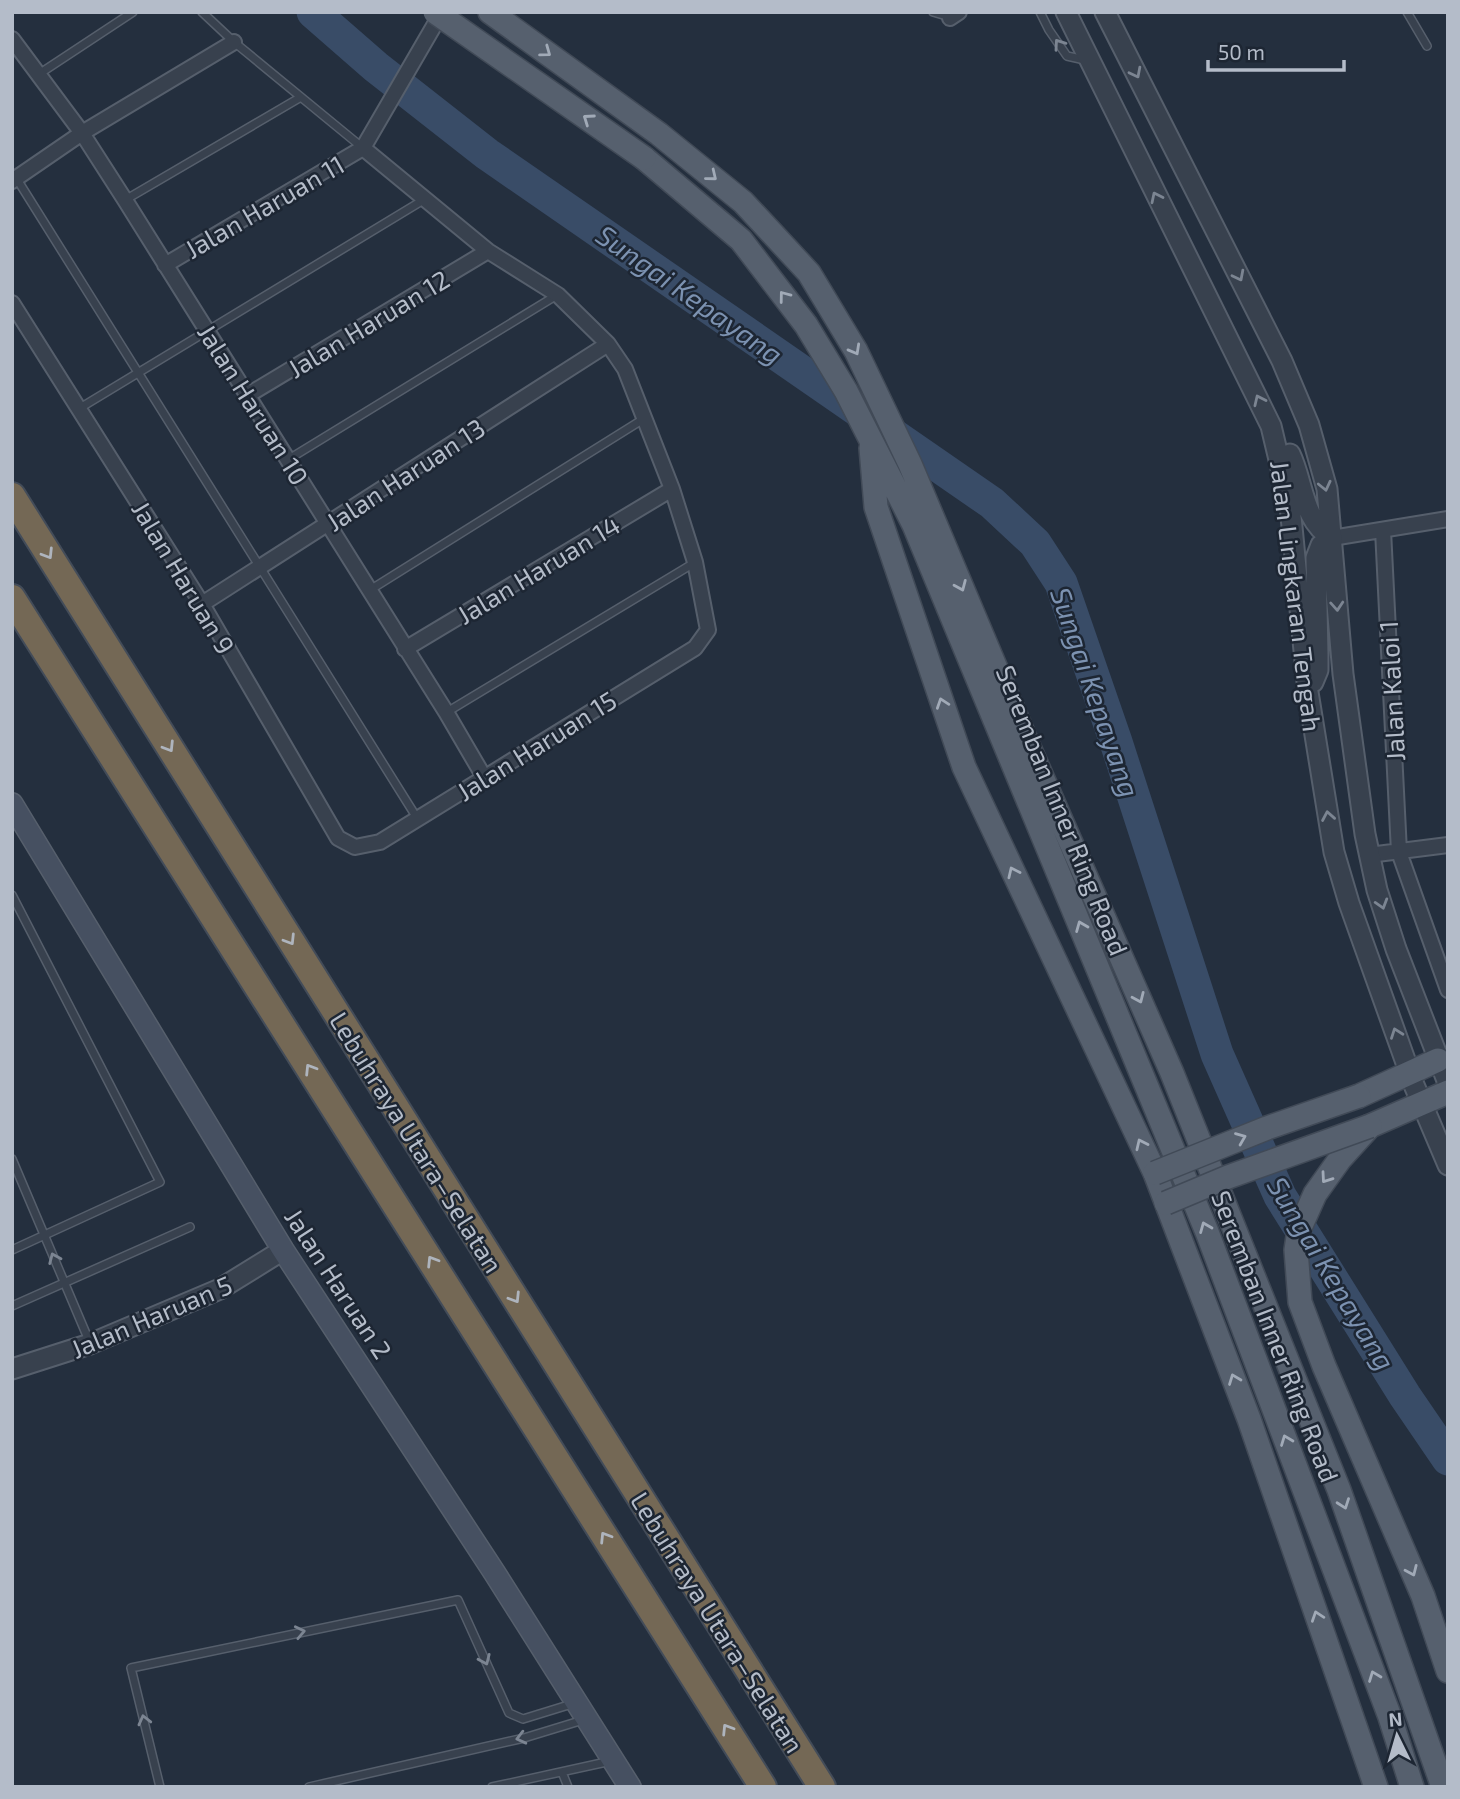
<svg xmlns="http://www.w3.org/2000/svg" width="1460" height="1799" font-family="'Exo 2',sans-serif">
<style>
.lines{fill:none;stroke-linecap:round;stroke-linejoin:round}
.river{stroke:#394c67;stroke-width:33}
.service-casing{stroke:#565f6c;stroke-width:10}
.minor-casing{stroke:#565f6c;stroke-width:18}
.tertiary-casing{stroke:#565f6c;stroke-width:23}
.secondary-casing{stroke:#565f6c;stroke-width:24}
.primary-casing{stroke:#414a57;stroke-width:26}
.motorway-casing{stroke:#434c59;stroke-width:30}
.service{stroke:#38414e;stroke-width:7}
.minor{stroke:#38414e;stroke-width:14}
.tertiary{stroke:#38414e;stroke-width:19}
.secondary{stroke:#465061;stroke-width:21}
.primary{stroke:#56606e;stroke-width:23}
.motorway{stroke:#746855;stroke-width:26}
.primary-bridge-casing{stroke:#414a57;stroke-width:26;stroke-linecap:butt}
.primary-bridge{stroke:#56606e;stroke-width:23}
.oneway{stroke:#7c8592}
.oneway2{stroke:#a1aab7}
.oneway3{stroke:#aeb4bd}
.labels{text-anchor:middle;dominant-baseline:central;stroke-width:5;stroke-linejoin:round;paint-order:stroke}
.street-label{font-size:26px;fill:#b4bcc9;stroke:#1d2633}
.water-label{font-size:28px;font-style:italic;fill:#7c92b1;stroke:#1d2633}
</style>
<rect width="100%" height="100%" fill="#242f3e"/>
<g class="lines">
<path class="river" d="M313,12L376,67L487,154L992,503L1035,543L1061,583L1116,742L1217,1054L1280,1196L1405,1396L1448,1459"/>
<g class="service-casing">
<path id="service" d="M202,12L234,42L363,148
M933,12L950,17
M1040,12L1049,30L1067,56L1085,60
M1407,12L1427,46
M39,74L133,12
M15,176L417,818
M125,200L301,97
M80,408L425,199
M289,459L557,295
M370,590L645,418
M447,712L694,563
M12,895L160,1182L12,1250
M12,1159L90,1343
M12,1306L190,1227
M562,1772L568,1787
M160,1787L131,1668L458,1600L509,1713L523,1719L575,1703
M309,1787L524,1738L583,1720
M492,1787L611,1761"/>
</g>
<g class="minor-casing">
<path id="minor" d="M950,18L959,12
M12,39L82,133L125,200L446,712L484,777
M12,181L82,133L234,42
M165,265L363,148L442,12
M12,303L202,604L338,838L355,847L380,842L695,648L708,630L695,562L672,489L625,369L608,344L558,295L488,251L363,148
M248,395L488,251
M1383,530L1399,852L1448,990
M1332,538L1448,519
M202,604L608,344
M405,649L672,489
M1369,855L1448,845"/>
</g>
<g class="tertiary-casing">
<path id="tertiary" d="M1066,12L1271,426L1290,506L1308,692L1334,852L1349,903L1414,1085L1448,1165
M1105,12L1282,361L1309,425L1327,489L1343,674L1365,834L1377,890L1396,949L1448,1083
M1290,454C1304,483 1302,520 1332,538
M1313,682L1318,670V655L1316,558L1321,545L1332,538
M12,1369L90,1344L220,1289L283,1250"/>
</g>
<g class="secondary-casing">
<path id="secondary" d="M12,804L283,1250L494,1572L630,1787"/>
</g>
<g class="primary-casing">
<path id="primary" d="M490,12L659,134L743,202L809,273L856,351L910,464L1032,754L1172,1073L1339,1490L1443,1787
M644,158L741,240L806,325L846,391L914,525L1207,1232L1390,1717L1412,1787
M871,448L876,507L964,767L1155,1173L1249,1419L1376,1787
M1448,1092L1370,1126L1340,1159L1315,1194L1299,1230L1296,1250L1300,1302L1324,1366L1423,1596L1448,1671
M1359,1096L1438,1060"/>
</g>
<g class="motorway-casing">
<path id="motorway" d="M12,496L822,1787
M12,598L763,1787"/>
</g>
<use href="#service" class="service"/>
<use href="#minor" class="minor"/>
<use href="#tertiary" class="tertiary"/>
<use href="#secondary" class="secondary"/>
<use href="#primary" class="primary"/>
<use href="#motorway" class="motorway"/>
<g class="primary-bridge-casing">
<path id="primary-bridge" d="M435,12L644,158
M1155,1173L1267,1128L1359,1096
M1166,1203L1228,1177L1370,1126"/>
</g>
<use href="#primary-bridge" class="primary-bridge"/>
</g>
<defs><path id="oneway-chevron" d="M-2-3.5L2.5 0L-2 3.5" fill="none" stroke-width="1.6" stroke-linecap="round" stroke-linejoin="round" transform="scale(1.75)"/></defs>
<g class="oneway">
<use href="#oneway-chevron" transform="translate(1059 44) rotate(-125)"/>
<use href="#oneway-chevron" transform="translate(1136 73) rotate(63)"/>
<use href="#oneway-chevron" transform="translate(1156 197) rotate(-116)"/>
<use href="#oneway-chevron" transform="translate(1239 276) rotate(63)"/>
<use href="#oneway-chevron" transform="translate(1259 400) rotate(-115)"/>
<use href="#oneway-chevron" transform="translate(1325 486) rotate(77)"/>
<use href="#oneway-chevron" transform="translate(1337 606) rotate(86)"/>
<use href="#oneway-chevron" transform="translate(1328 816) rotate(-100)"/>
<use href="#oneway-chevron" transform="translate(1382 904) rotate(73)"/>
<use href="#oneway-chevron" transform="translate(1396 1033) rotate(-110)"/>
<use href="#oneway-chevron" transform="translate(54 1258) rotate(-113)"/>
<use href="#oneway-chevron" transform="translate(300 1632) rotate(-12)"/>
<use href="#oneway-chevron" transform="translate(485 1660) rotate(66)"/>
<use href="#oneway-chevron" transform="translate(144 1720) rotate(-104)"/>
<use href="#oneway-chevron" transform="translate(521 1738) rotate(166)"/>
</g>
<g class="oneway2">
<use href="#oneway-chevron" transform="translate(546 52) rotate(36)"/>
<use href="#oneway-chevron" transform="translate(588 119) rotate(-145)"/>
<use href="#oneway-chevron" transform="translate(712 176) rotate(39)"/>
<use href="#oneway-chevron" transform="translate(784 296) rotate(-127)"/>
<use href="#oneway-chevron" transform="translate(855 350) rotate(61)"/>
<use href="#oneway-chevron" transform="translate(961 586) rotate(67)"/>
<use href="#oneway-chevron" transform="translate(942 703) rotate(-109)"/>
<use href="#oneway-chevron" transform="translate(1013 872) rotate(-115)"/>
<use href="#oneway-chevron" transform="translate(1081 926) rotate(-112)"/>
<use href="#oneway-chevron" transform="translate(1139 998) rotate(66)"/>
<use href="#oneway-chevron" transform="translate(1241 1138) rotate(-22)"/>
<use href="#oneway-chevron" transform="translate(1141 1144) rotate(-115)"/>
<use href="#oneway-chevron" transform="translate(1326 1178) rotate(125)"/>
<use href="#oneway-chevron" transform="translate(1205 1227) rotate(-112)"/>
<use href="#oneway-chevron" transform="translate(1234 1379) rotate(-111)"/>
<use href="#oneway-chevron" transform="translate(1286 1440) rotate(-111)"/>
<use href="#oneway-chevron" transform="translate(1344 1504) rotate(70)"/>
<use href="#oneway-chevron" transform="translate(1412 1571) rotate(66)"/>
<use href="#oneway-chevron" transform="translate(1317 1616) rotate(-109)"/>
<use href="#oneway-chevron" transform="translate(1374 1676) rotate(-111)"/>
</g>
<g class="oneway3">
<use href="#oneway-chevron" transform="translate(48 554) rotate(58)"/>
<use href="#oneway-chevron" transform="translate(169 747) rotate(58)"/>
<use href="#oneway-chevron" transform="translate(290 940) rotate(58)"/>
<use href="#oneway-chevron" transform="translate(310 1069) rotate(-122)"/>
<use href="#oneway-chevron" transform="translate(432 1261) rotate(-122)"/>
<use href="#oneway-chevron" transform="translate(515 1298) rotate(58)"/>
<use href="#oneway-chevron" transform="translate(605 1537) rotate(-122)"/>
<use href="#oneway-chevron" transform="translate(727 1729) rotate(-122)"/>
</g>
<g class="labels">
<g class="street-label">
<text transform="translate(264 206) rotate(-30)">Jalan Haruan 11</text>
<text transform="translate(368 323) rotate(-31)">Jalan Haruan 12</text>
<text transform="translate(254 404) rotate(58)">Jalan Haruan 10</text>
<text transform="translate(405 474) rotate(-33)">Jalan Haruan 13</text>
<text transform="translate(538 569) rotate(-31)">Jalan Haruan 14</text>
<text transform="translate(184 577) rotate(59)">Jalan Haruan 9</text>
<text transform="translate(1297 596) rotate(83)">Jalan Lingkaran Tengah</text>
<text transform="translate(1391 691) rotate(-93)">Jalan Kaloi 1</text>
<text transform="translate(536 745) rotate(-32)">Jalan Haruan 15</text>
<text transform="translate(1063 810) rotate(68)">Seremban Inner Ring Road</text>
<text transform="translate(417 1142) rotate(58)">Lebuhraya Utara–Selatan</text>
<text transform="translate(339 1283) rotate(57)">Jalan Haruan 2</text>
<text transform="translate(151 1316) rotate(-23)">Jalan Haruan 5</text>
<text transform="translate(1276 1336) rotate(69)">Seremban Inner Ring Road</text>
<text transform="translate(718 1622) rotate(58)">Lebuhraya Utara–Selatan</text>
</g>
<g class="water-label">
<text transform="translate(690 294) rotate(35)">Sungai Kepayang</text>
<text transform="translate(1096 692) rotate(71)">Sungai Kepayang</text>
<text transform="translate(1332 1273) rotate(59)">Sungai Kepayang</text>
</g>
</g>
<rect width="1460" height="1799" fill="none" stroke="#b4bcc9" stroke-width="28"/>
<g transform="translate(1397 1736) rotate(355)" stroke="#1d2633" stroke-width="5" paint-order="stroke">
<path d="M0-5L12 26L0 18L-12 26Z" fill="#b4bcc9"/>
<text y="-10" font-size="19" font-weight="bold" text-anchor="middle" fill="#b4bcc9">N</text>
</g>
<path d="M1208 60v10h136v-10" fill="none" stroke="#b4bcc9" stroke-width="3.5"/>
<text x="1218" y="60" font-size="21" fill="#b4bcc9" stroke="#1d2633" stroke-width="5" paint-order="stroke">50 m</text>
</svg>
